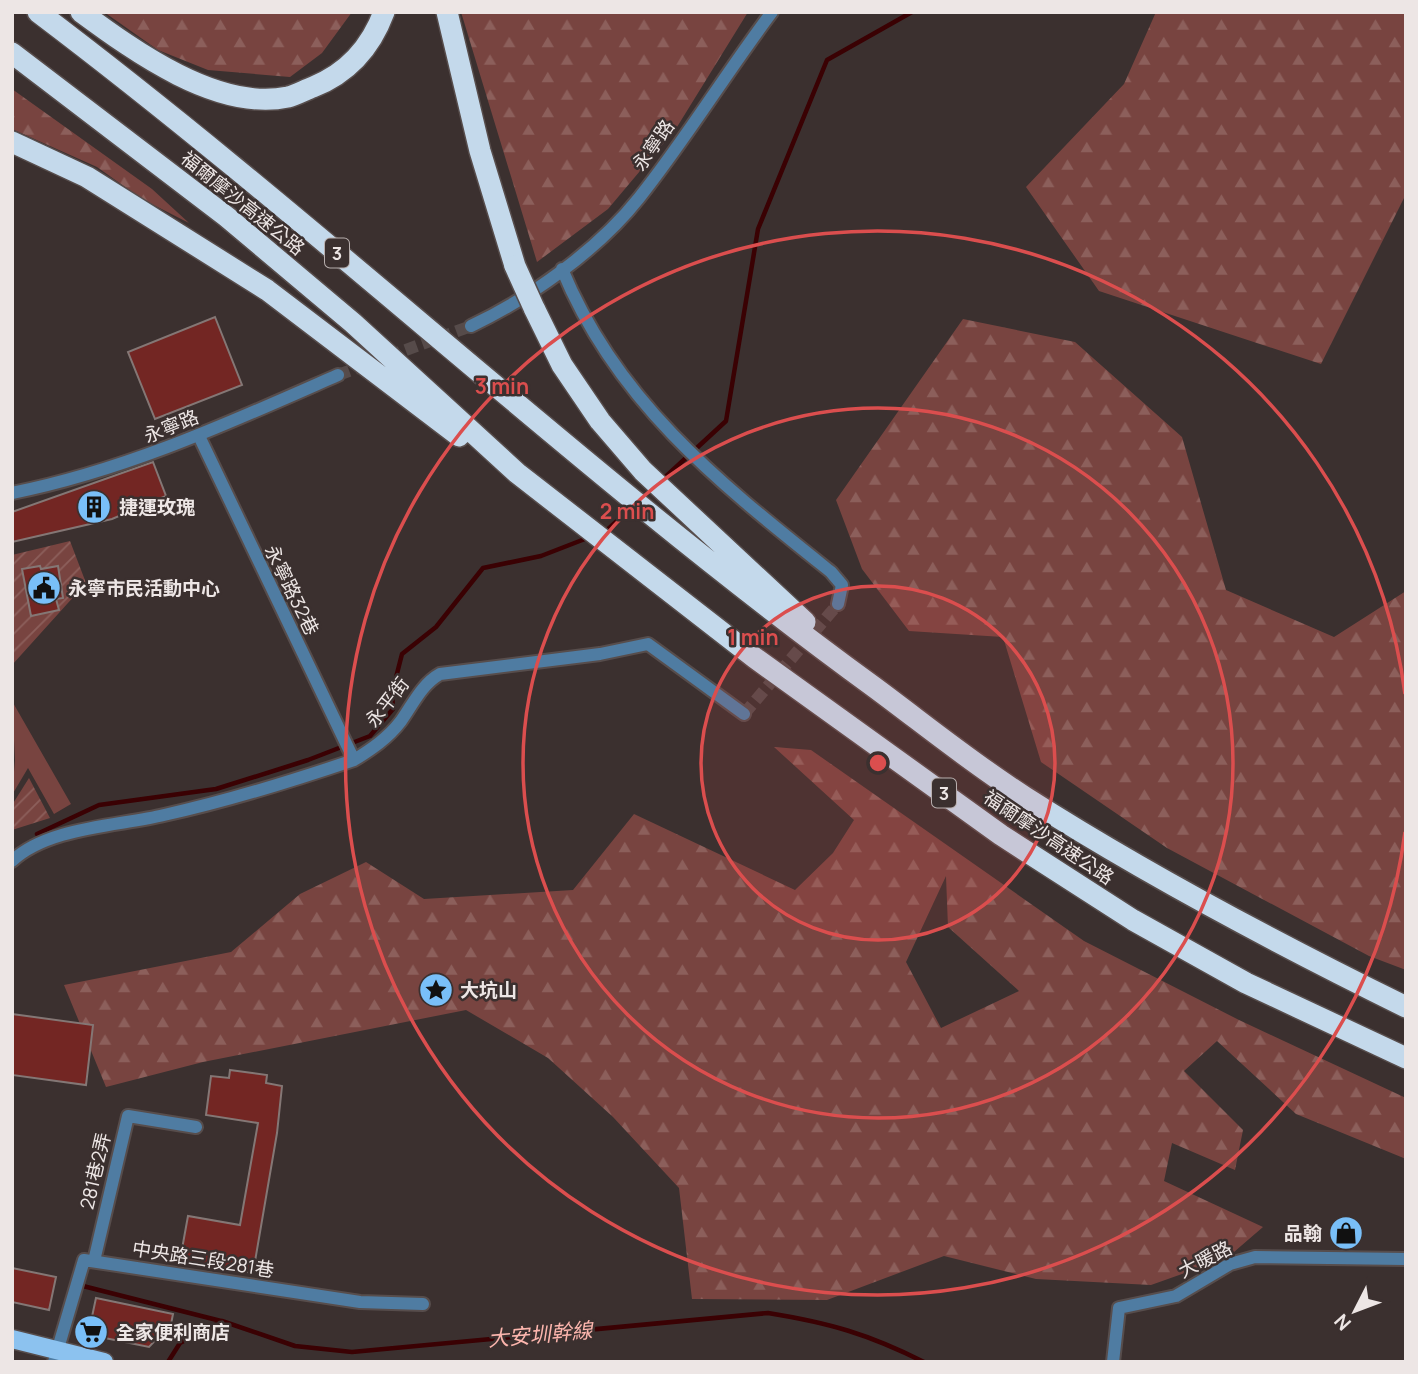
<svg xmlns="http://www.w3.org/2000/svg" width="1418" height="1374" font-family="Manrope,'Noto Sans TC',sans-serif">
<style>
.forest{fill:url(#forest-firs);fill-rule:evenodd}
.park{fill:#784440}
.garden{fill:url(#garden-furrows)}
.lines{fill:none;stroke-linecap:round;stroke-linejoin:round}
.stream{stroke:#3a0103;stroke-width:4.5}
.building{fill:#732623;stroke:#847775;stroke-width:2}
.minor-tunnel{stroke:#564b4a;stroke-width:12;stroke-dasharray:12 6;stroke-linecap:butt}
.minor-casing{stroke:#574d4c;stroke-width:16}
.primary-casing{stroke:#574d4c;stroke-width:21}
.motorway-casing{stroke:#574d4c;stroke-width:24}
.minor{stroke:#4f7ca2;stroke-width:12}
.primary{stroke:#8cc2ef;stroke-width:18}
.motorway{stroke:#c4d9eb;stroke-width:21}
.motorway-bridge-casing{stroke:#574d4c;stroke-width:24;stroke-linecap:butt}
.motorway-bridge{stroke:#c4d9eb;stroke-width:21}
.ring{fill:none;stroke:#db4e4e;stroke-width:3.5}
.labels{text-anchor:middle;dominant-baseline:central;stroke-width:5;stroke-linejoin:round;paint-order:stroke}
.shield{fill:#3b302f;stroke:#b8afae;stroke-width:2}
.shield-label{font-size:18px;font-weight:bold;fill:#ede6e5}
.street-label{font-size:19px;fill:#ede6e5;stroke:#3b302f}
.poi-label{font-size:19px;font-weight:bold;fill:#ede6e5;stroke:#3b302f;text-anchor:start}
.water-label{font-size:21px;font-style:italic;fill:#fbb5ad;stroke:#3b302f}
.centre{fill:#db4e4e;stroke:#3b302f;stroke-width:3.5}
.ring-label{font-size:21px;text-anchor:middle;font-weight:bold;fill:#db4e4e;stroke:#3b302f;stroke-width:5;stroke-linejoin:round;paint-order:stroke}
</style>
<defs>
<pattern id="forest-firs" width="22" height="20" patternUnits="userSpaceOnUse" patternTransform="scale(1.75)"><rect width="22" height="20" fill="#784440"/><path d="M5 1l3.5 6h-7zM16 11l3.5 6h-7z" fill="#8c5f5b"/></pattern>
<pattern id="garden-furrows" width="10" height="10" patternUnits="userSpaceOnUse" patternTransform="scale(1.75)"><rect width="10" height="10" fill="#784440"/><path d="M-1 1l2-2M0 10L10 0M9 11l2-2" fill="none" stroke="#8c5f5b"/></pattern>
</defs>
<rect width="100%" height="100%" fill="#3b302f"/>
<path class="forest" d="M104,12H352L322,53L290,77L208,70L158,50Z
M461,12H748L677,127L608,209L537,262Z
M1156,12H1406V194L1321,364L1099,291L1026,187L1124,84Z
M12,89L152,189L189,223L142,199L97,167L12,129Z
M963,319L1075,342L1182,437L1226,590L1334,637L1406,591V970L1369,956L1167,848L1041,762L1003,637L909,631L862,569L836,500Z
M774,747L811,750L1084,941L1239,1020L1406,1098V1159L1296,1114L1217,1041L1184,1071L1243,1130L1235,1170L1172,1143L1164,1181L1263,1227L1227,1258L1151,1285L1036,1279L944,1256L827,1300L692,1299L679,1188L613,1117L548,1058L466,1010L203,1062L106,1087L64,985L231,952L300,894L366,862L424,899L573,890L634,814L795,890L833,853L854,820ZM946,876L948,927L1019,991L941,1028L906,962Z"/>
<path class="park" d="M12,701L71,804L54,814L28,768L12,795L15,760Z"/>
<path class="garden" d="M70,541L86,583L12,665V555Z
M29,778L50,818L12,830V805Z"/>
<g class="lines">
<path class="stream" d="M662,480L726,421L758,229L827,60L912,12
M605,532L632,507
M37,834L99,805L216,789L308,760L370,736L393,709L392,693L402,654L436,627L483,568L541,556L590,537
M83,1286L221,1321
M168,1362L180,1343L222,1321L295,1346L352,1352L768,1313C830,1323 868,1334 924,1362"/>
</g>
<path class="building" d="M215,317L242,385L155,419L128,352Z
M153,462L166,496L112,519L12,542V512Z
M40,566L41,569L58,566L63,598L56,599L59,610L31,616L22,569Z
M12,1014L93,1025L86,1085L12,1075Z
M230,1070L267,1075L266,1083L282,1086L277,1133L253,1273L180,1260L188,1216L240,1225L258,1123L206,1115L211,1076L229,1078Z
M12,1268L56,1277L49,1310L12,1302Z
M96,1298L173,1314L171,1324L149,1347L100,1337L90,1326Z"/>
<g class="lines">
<path class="minor-tunnel" d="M338,375L471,326
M744,714L838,604"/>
<g class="minor-casing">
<path id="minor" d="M562,269C617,403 721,484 831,572L842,585L838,604
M471,326C530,298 598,250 639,198C686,139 726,73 772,12
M199,436L354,760
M12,493C127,470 231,422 338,375
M12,861C48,827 119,826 164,815C228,801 292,781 354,760C372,749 388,738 401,721C413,704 422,684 440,674L600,654L648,644L744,714
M94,1261L128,1116L196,1127
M54,1362L84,1260L360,1302L423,1304
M1113,1362L1119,1308L1176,1296L1230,1264L1255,1257L1406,1259"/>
</g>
<g class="primary-casing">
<path id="primary" d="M12,1339L104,1362"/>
</g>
<g class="motorway-casing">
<path id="motorway" d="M38,12C324,228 584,476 874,687C924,724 973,764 1025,797C1147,875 1276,943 1406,1007
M81,12C134,51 218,112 288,97C296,95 305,90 313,87C348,73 371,47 384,12
M447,12L480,151L515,266
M12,53L227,217L353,323L517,473L755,658L1001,835L1133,920L1246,983L1406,1058
M12,142L87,177L267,290L459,436
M534,308L562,365L600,421L643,471L805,622"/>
</g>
<use href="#minor" class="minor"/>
<use href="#primary" class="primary"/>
<use href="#motorway" class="motorway"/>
<g class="motorway-bridge-casing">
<path id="motorway-bridge" d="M515,266L534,308"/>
</g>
<use href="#motorway-bridge" class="motorway-bridge"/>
</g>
<circle cx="878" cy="763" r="177" fill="#db4e4e" fill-opacity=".12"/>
<g class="ring">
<circle cx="878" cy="763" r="177"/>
<circle cx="878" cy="763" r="355"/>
<path d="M1405 832A532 532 0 1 1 1405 694"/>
</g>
<defs>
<g id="building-disc" transform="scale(1.75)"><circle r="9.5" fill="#79bff8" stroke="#3b302f"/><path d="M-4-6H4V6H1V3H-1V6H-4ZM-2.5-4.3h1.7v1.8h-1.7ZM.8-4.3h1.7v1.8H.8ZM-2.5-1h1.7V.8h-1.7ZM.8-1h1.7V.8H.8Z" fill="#111"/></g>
<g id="civic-disc" transform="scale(1.75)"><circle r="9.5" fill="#79bff8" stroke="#3b302f"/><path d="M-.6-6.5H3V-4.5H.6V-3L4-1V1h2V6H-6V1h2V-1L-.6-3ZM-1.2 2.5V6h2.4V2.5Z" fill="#111"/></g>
<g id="sight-disc" transform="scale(1.75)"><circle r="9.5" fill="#79bff8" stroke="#3b302f"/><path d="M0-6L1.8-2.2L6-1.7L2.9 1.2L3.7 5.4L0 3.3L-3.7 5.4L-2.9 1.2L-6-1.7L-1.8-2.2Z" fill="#111"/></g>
<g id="shop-disc" transform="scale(1.75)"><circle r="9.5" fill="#79bff8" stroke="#3b302f"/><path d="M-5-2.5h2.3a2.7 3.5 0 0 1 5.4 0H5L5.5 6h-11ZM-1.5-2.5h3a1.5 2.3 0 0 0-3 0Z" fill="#111"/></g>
<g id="supermarket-disc" transform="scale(1.75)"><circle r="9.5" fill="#79bff8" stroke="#3b302f"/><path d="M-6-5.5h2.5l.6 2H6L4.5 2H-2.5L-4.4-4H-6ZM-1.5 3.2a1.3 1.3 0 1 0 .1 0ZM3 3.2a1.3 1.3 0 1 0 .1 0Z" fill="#111"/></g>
</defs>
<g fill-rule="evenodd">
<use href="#building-disc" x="94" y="507"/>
<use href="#civic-disc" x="44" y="588"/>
<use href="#sight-disc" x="436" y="990"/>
<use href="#shop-disc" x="1346" y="1233"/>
<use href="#supermarket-disc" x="91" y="1332"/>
</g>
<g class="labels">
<g class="shield">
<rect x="325" y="238.5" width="24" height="29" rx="5"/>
<rect x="932" y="778.5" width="24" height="29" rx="5"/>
</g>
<g class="shield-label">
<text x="337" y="253">3</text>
<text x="944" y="793">3</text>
</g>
<g class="street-label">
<text transform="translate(653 145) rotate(-55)">永寧路</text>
<text transform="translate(243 203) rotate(39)">福爾摩沙高速公路</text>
<text transform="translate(171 426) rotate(-22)">永寧路</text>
<text transform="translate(292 590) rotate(64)">永寧路32巷</text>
<text transform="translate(387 702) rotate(-52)">永平街</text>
<text transform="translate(1049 837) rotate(34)">福爾摩沙高速公路</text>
<text transform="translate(95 1171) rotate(-77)">281巷2弄</text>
<text transform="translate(203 1259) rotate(9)">中央路三段281巷</text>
<text transform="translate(1205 1259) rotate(-27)">大暖路</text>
</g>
<g class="poi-label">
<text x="119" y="507">捷運玫瑰</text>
<text x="68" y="588">永寧市民活動中心</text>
<text x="460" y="990">大坑山</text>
<text x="1322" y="1233" text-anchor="end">品翰</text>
<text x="116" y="1332">全家便利商店</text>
</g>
<g class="water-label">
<text transform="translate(540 1334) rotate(-5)">大安圳幹線</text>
</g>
</g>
<circle cx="878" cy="763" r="10" class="centre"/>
<g class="ring-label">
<text x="502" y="394">3 min</text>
<text x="627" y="519">2 min</text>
<text x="753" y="645">1 min</text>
</g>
<rect width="1418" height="1374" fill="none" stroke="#ede6e5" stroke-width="28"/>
<g transform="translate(1355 1311) rotate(228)" stroke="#3b302f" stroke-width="5" paint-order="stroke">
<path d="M0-5L12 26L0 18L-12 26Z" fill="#ede6e5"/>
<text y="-10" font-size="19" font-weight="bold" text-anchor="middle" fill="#ede6e5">N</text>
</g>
</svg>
